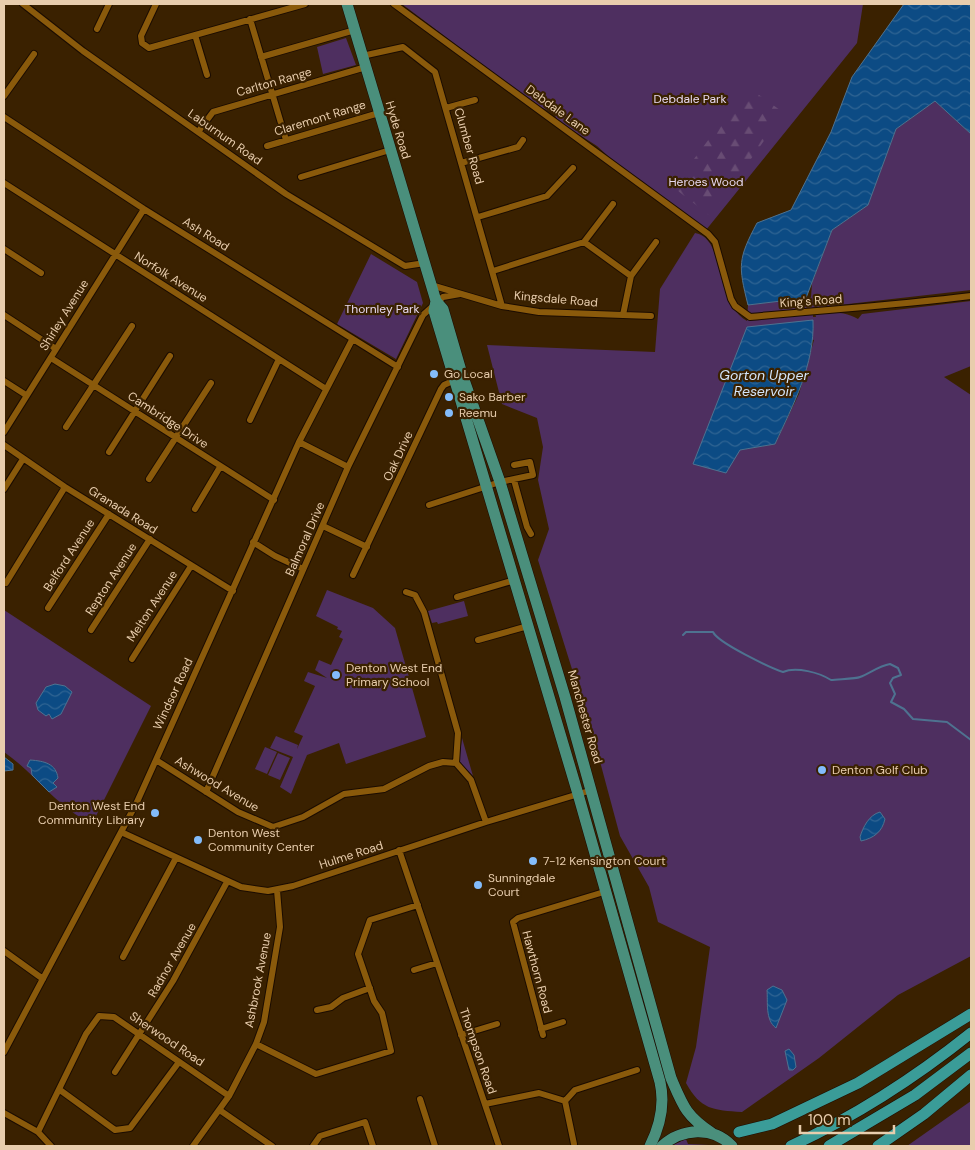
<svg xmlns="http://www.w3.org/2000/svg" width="975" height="1150" font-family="'DM Sans',sans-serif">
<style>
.green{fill:#4e2f60;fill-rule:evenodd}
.forest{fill:url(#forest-firs)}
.water{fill:url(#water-waves);stroke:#4e7290}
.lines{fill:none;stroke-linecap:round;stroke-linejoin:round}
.stream{stroke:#4e7290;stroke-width:2}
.minor-casing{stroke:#1b0c00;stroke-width:8}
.trunk-casing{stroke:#1b0c00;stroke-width:12}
.motorway-casing{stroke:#1b0c00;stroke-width:12}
.minor{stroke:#8a5a0b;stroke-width:6}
.trunk{stroke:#4a8f7c;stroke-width:11}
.motorway{stroke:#3a9c98;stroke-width:11}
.poi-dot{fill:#83bcfb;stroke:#3a2100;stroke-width:2}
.labels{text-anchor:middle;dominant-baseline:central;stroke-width:4.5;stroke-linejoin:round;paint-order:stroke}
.street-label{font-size:12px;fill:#e8cdad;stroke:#3a2100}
.park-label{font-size:12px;fill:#e7d9f0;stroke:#3a2100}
.poi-label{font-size:12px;fill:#e8cdad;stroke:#3a2100;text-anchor:start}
.water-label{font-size:14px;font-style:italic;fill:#d3e5fa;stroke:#3a2100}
</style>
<defs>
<pattern id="forest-firs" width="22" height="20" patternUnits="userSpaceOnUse" patternTransform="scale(1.25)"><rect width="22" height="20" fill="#4e2f60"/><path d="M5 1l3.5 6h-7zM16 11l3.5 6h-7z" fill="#684c74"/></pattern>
<pattern id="water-waves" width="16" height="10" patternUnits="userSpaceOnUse" patternTransform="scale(1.25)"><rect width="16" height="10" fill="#0c4b84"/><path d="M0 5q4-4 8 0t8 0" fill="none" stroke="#2f6493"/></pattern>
</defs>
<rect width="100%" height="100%" fill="#3a2100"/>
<path class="green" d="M402,4H863L857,43L706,230L619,166L597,146L558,121L553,112L539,107Z
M346,38L356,65L323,74L317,47Z
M935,101L971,134V290L813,308V317H816L815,313C829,311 846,312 858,319L862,314L971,301V366L944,377L971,395V956L898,995L819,1058L742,1112C713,1110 701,1110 686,1083L696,1047L710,947L658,922L649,887L620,836L595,743L538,560L549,529L538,480L543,447L537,418L502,404L487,345L655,352L660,289L695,233C727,239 712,300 747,321L748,305L811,297L812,283L832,230L868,205L896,129ZM747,328L814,340L799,394L775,444L740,450Z
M371,254L417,282L423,303L396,359L337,324Z
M327,590L373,608L395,628L426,737L346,764L339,743L307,755L291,794L280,787L293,757L270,748L276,736L298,745L297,749L303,736L294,732L315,686L304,681L308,672L327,678L315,670L319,660L331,665L343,639L339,637L342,631L337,629L338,627L316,616Z
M464,601L468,616L438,624L437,622L432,623L428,611Z
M4,610L151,706L92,824C53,804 37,775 4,752Z
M462,738L473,776L459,762Z
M265,747L277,752L267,774L255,769Z
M278,753L290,758L280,780L268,775Z
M971,1101V1146H907Z
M686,1139L688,1144L709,1145L671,1146Z"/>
<path class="forest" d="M748,87L784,113L710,216L673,187Z"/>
<path class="water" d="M904,4H971V134L935,101L896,129L868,205L832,230L806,298L748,305C738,265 738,259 757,223L791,210L831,132L852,77Z
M813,320C815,364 793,405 775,444L740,450L726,473L693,464L747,327Z
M55,684L65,686L72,692L61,714L52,719L49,714L46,716L38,710L36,703L46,687Z
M4,757L13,764V770L4,771Z
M30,760C45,761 56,764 58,778L53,783L57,787L49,792L32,775L31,768L27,766Z
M880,812L885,819C882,832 874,838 861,841L860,837C863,827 869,815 880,812Z
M773,986L782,990L787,1000L776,1028C765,1020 768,1002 767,990Z
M789,1049L794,1055L796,1067L793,1070H789L785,1051Z"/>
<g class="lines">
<path class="stream" d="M683,635L686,632H713C718,643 771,668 783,672C796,666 820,673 831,680C838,679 856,679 860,677C870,673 879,666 890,664L898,668L901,675L893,678L890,683L895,694L891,702L904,709L913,719L947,722L971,740"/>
<g class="minor-casing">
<path id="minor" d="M23,4L83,51L286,194L405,266L425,263
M156,4L141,36L142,43L149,48L305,4
M394,4L708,234L715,242L731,299L735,306L750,317C824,310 898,305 971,296
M250,19L286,140
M97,29L109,4
M195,35L207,75
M362,56L403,47L435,72L502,306
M261,57L355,30
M4,96L34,54
M446,108L475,100
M4,117L144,209L398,367
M198,132L213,112L366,67
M267,146L379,113
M461,163L518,147L523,140
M301,177L390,150
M4,183L326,389
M478,217L547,196L573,168
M584,242L631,276
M4,249L41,273
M493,271L584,242L613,204
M431,285L502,306L539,312L651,316
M4,315L56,349
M623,315L631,276L656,242
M51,358L274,500
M4,381L26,395
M250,420L279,359
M66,427L132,326
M4,432L144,209
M299,442L348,467
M4,445L65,487L233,591
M109,452L170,356
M149,479L211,383
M514,480L527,527L531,534
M4,489L23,459
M429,505L500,482L533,475L530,462L514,465
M195,509L220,467
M323,526L367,547
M253,542L275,556L303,569
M353,575L441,389L444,385L455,380
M6,583L65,487
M406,592L415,595L424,612L458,733L456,763
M457,597L515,580
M48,608L109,514
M91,630L150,539
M478,640L528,626
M132,659L191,566
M156,760L238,812L273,827L303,817L344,794L384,789L429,766L443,762L456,763L471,780L486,822
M206,792L348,467L423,315L443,297L460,294
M121,832L241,887L268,891L293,886L486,822L592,790
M399,850L499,1146
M4,951L43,979
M123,957L176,858
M414,970L437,963
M317,1010L331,1007L343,998L370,988
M541,1029L563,1022
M461,1035L497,1024
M543,1035L513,922L518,918L604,892
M256,1044L316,1074L391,1051L382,1013L374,1001L358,954L370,920L418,905
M4,1052L137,802L299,442L352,340
M115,1072L173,981L227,882
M60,1090L115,1130L130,1128L179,1062
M420,1099L435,1146
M485,1104L539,1093L565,1101
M221,1111L272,1146
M4,1113L38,1132L51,1146
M38,1132L86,1034L99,1016L114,1017L229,1096
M574,1144L565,1101L575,1090L637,1070
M193,1146L229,1096L256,1044L264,1022L280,927L277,890
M313,1146L320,1136L365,1122L373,1146"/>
</g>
<g class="trunk-casing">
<path id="trunk" d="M347,4L436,301L443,309L462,374L500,482L565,697L671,1078C683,1106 686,1116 712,1133
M436,301L434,311L446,351L578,794L660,1082C665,1104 660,1126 650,1146
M662,1146C682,1128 713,1126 732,1146"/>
</g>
<g class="motorway-casing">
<path id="motorway" d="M739,1132L772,1124L858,1083L971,1014
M791,1146C856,1116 916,1077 971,1033
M829,1146L915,1095L971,1053
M878,1146L924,1114L971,1075"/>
</g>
<use href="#minor" class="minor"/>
<use href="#trunk" class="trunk"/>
<use href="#motorway" class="motorway"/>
</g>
<g class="poi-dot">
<circle cx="434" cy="374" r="5"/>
<circle cx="449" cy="397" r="5"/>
<circle cx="449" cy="413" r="5"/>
<circle cx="336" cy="675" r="5"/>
<circle cx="822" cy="770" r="5"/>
<circle cx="155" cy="813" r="5"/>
<circle cx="198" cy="840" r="5"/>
<circle cx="533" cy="861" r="5"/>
<circle cx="478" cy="885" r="5"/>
</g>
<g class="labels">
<g class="street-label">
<text transform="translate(274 82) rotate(-16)">Carlton Range</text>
<text transform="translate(558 110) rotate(36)">Debdale Lane</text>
<text transform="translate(320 118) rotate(-17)">Claremont Range</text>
<text transform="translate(398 130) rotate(73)">Hyde Road</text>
<text transform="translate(225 137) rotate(35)">Laburnum Road</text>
<text transform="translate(469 146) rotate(74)">Clumber Road</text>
<text transform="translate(206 234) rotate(32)">Ash Road</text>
<text transform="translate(171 277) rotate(32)">Norfolk Avenue</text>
<text transform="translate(556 299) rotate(5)">Kingsdale Road</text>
<text transform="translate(811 301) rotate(-4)">King's Road</text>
<text transform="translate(64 315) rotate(-58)">Shirley Avenue</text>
<text transform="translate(168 420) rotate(33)">Cambridge Drive</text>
<text transform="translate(398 456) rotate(-65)">Oak Drive</text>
<text transform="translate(123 510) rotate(32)">Granada Road</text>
<text transform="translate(305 539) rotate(-66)">Balmoral Drive</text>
<text transform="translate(69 555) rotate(-57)">Belford Avenue</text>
<text transform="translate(111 579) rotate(-57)">Repton Avenue</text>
<text transform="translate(152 606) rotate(-57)">Melton Avenue</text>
<text transform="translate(173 694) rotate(-65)">Windsor Road</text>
<text transform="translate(585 717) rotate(74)">Manchester Road</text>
<text transform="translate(217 784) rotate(31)">Ashwood Avenue</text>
<text transform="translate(351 855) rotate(-18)">Hulme Road</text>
<text transform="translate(172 960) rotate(-60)">Radnor Avenue</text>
<text transform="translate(537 972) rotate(75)">Hawthorn Road</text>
<text transform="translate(258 980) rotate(-79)">Ashbrook Avenue</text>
<text transform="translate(167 1039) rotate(34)">Sherwood Road</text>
<text transform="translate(478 1051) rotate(71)">Thompson Road</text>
</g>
<g class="park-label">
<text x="690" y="99">Debdale Park</text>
<text x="706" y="182">Heroes Wood</text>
<text x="382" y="309">Thornley Park</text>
</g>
<g class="poi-label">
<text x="444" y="374">Go Local</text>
<text x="459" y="397">Sako Barber</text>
<text x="459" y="413">Reemu</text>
<text x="346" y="668">Denton West End<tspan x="346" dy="14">Primary School</tspan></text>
<text x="832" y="770">Denton Golf Club</text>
<text x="145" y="806" text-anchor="end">Denton West End<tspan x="145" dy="14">Community Library</tspan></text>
<text x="208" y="833">Denton West<tspan x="208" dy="14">Community Center</tspan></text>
<text x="543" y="861">7-12 Kensington Court</text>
<text x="488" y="878">Sunningdale<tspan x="488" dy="14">Court</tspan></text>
</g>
<g class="water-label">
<text x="764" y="375">Gorton Upper<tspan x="764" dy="16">Reservoir</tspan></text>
</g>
</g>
<rect width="975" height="1150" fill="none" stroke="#e8cdad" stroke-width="10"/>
<path d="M800 1125v8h94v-8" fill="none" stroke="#e8cdad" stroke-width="2.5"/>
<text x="808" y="1125" font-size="15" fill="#e8cdad" stroke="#3a2100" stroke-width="4" paint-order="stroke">100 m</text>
</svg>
